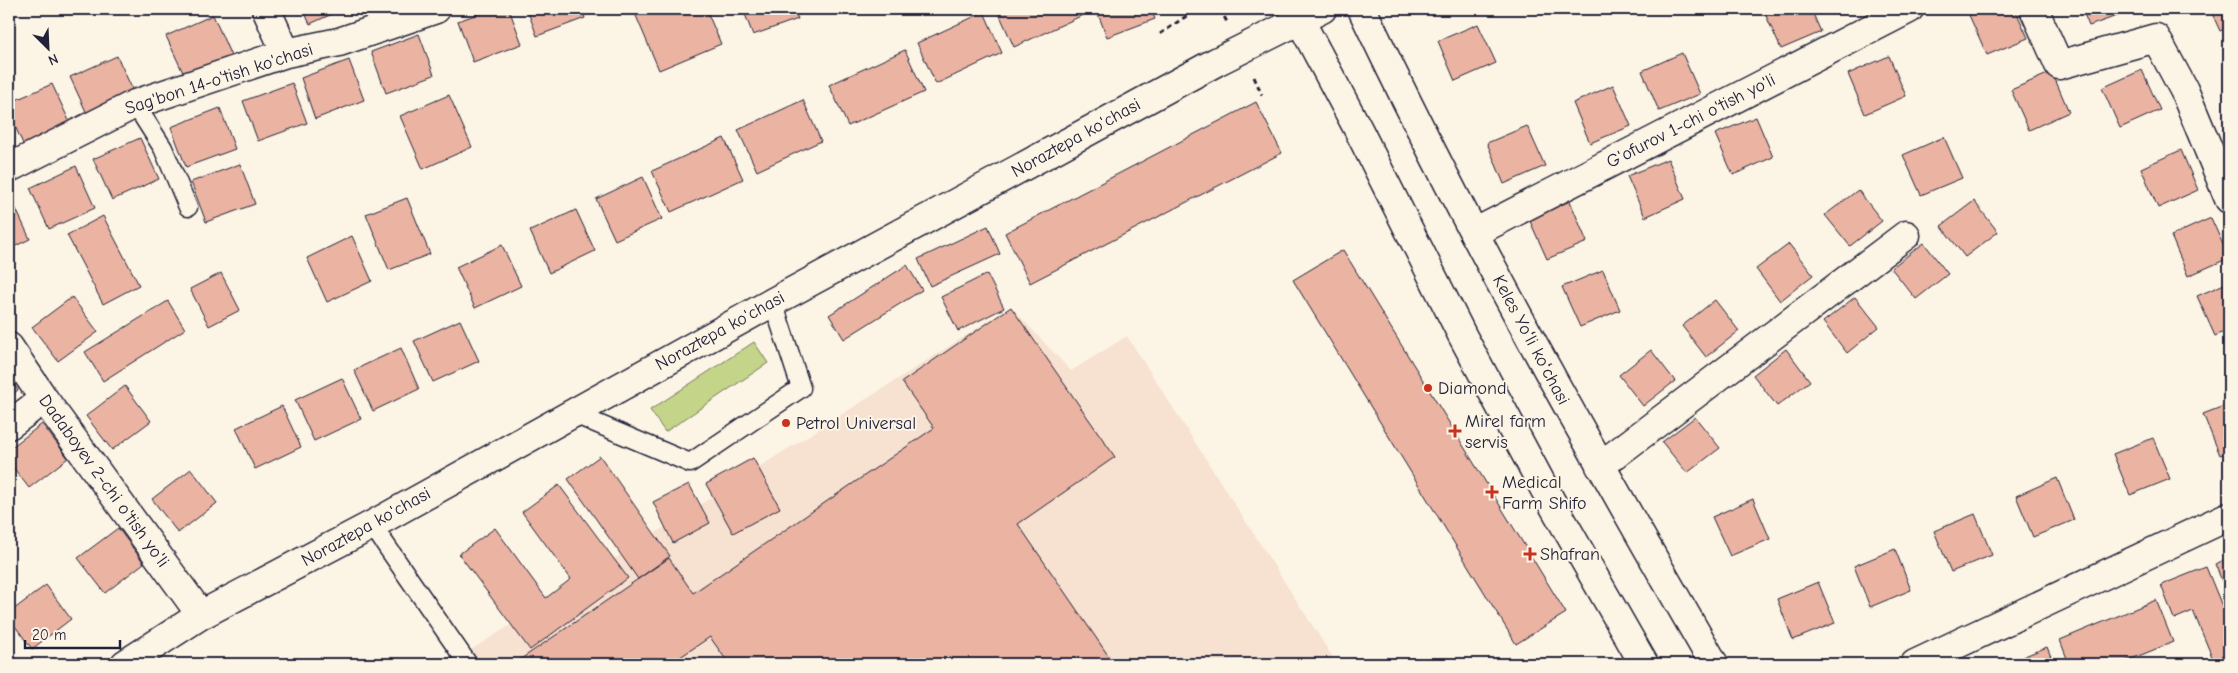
<svg xmlns="http://www.w3.org/2000/svg" width="2238" height="673" font-family="'Comic Neue',sans-serif">
<style>
.built{fill:#f7e1d1}
.green{fill:#c4d488;stroke:#737b62}
.building{fill:#ebb3a1;stroke:#22223b}
.lines{fill:none;stroke-linecap:round;stroke-linejoin:round}
.service-casing{stroke:#22223b;stroke-width:21}
.minor-casing{stroke:#22223b;stroke-width:31}
.secondary-casing{stroke:#22223b;stroke-width:31}
.primary-casing{stroke:#22223b;stroke-width:31}
.path{stroke:#22223b;stroke-width:3;stroke-dasharray:5 4;stroke-linecap:butt}
.service{stroke:#fcf5e5;stroke-width:18}
.minor{stroke:#fcf5e5;stroke-width:28}
.secondary{stroke:#fcf5e5;stroke-width:28}
.primary{stroke:#fcf5e5;stroke-width:28}
.poi-dot{fill:#c8321e;stroke:#fcf5e5;stroke-width:2}
.labels{text-anchor:middle;dominant-baseline:central;stroke-width:4;stroke-linejoin:round;paint-order:stroke}
.street-label{font-size:18px;fill:#22223b;stroke:#fcf5e5}
.poi-label{font-size:18px;fill:#22223b;stroke:#fcf5e5;text-anchor:start}
</style>
<rect width="100%" height="100%" fill="#fcf5e5"/>
<filter id="ink" filterUnits="userSpaceOnUse"><feTurbulence type="fractalNoise" baseFrequency=".02" numOctaves="2"/><feDisplacementMap in="SourceGraphic" scale="10" xChannelSelector="R" yChannelSelector="G"/><feConvolveMatrix kernelMatrix="1 2 1 2 8 2 1 2 1" color-interpolation-filters="sRGB"/></filter>
<g filter="url(#ink)">
<path class="built" d="M1011,307L1071,371L1127,336L1337,664H449Z"/>
<path class="green" d="M754,342L768,363L665,432L650,410Z"/>
<path class="building" d="M303,9H343L310,24Z
M492,9H509L522,44L473,62L458,21Z
M527,9H582L585,18L537,36Z
M639,9H706L721,44L659,70L634,11Z
M743,9H794L798,19L753,35Z
M997,9H1080L1083,15L1014,47Z
M1096,9H1151L1155,19L1107,37Z
M1763,9H1811L1821,32L1781,49Z
M1983,9H2015L2028,38L1987,55L1969,15Z
M2082,9H2123L2125,13L2089,26Z
M2210,9H2229V27L2220,31Z
M984,12L1002,53L936,84L917,43Z
M213,15L231,56L185,77L166,36Z
M1478,24L1496,63L1455,81L1438,41Z
M419,34L434,75L386,93L371,52Z
M905,50L924,92L848,126L829,85Z
M1682,53L1700,94L1659,111L1642,71Z
M117,56L136,97L89,118L70,77Z
M1889,56L1906,96L1865,114L1848,74Z
M349,60L364,100L315,119L301,78Z
M2142,70L2160,110L2120,128L2102,88Z
M2052,72L2069,112L2029,130L2011,90Z
M292,83L307,123L258,141L243,101Z
M52,84L71,125L24,146L9,113V103Z
M1613,85L1631,126L1590,143L1573,103Z
M449,95L472,147L423,169L400,116Z
M803,100L821,141L757,171L738,130Z
M1256,102L1282,153L1030,283L1005,233Z
M220,108L235,149L186,167L171,127Z
M1756,117L1773,157L1733,175L1715,134Z
M1527,126L1545,166L1504,184L1487,143Z
M1944,137L1962,178L1921,195L1903,155Z
M140,138L159,179L112,200L93,159Z
M724,138L743,179L671,212L652,171Z
M2181,150L2198,190L2158,208L2141,168Z
M1668,159L1685,199L1645,217L1627,176Z
M240,164L255,204L206,222L191,182Z
M76,166L95,208L49,229L30,188Z
M643,177L662,219L615,240L596,199Z
M1858,190L1882,221L1850,246L1825,215Z
M11,198L30,239L9,249V199Z
M407,198L430,254L389,270L366,214Z
M1570,201L1587,242L1547,259L1529,219Z
M1974,201L1998,232L1965,257L1941,226Z
M576,210L595,251L549,273L530,231Z
M103,216L139,285L103,304L67,235Z
M2211,218L2229,258L2188,276L2171,236Z
M988,226L1000,254L930,286L918,259Z
M352,236L372,281L327,302L307,258Z
M1924,243L1948,274L1916,299L1891,268Z
M1789,244L1813,275L1780,301L1756,269Z
M502,245L521,286L475,308L456,267Z
M1343,250L1566,613L1516,644L1293,280Z
M907,265L922,290L844,339L829,315Z
M1603,270L1620,310L1580,327L1562,287Z
M221,273L240,310L209,326L190,289Z
M987,274L1004,308L958,331L941,297Z
M2229,282V330L2215,336L2197,296Z
M72,297L98,332L58,361L32,327Z
M1855,297L1879,327L1847,353L1823,322Z
M1715,300L1739,331L1706,357L1682,326Z
M168,301L185,329L103,381L85,352Z
M1011,307L1115,457L1018,524L1114,664H729L710,637L670,664H520L518,661L669,558L693,593L934,428L902,382Z
M460,320L479,361L433,382L414,341Z
M401,348L419,389L373,411L354,370Z
M1786,349L1810,381L1777,406L1753,375Z
M1651,350L1675,381L1643,406L1619,375Z
M9,378L18,390L9,397Z
M342,378L361,419L314,441L295,400Z
M125,386L151,421L112,450L86,416Z
M2229,404V452L2220,455L2203,414Z
M282,406L301,447L255,469L236,428Z
M1695,417L1720,448L1687,473L1662,442Z
M42,424L68,458L29,488L9,462V449Z
M2153,438L2170,479L2130,495L2113,454Z
M600,456L670,556L638,579L568,479Z
M753,458L780,508L733,533L706,484Z
M191,469L217,503L178,533L152,499Z
M2057,478L2074,520L2033,537L2016,496Z
M689,484L710,523L673,543L653,502Z
M559,485L628,578L530,650L459,554L495,528L546,598L571,579L522,512Z
M1753,499L1770,539L1730,556L1712,517Z
M1975,514L1992,555L1951,572L1934,531Z
M118,528L144,563L105,593L78,558Z
M1895,549L1911,590L1870,607L1854,566Z
M2229,558V598L2215,564Z
M2206,567L2229,623V664H2215L2193,611L2174,619L2161,585Z
M1818,582L1835,623L1793,640L1777,599Z
M46,585L71,619L32,649L9,618V613Z
M2156,600L2173,642L2119,664H2069L2060,640Z
M2047,647L2054,664H2005Z"/>
<g class="lines">
<g class="service-casing">
<path id="service" d="M135,104L163,148L188,207
M572,413L690,463L801,388L773,302
M372,525L468,664"/>
</g>
<g class="minor-casing">
<path id="minor" d="M266,9L286,53
M2034,9L2059,65L2156,38L2184,90L2229,199
M9,168L135,104L286,53L339,42L436,9
M1474,233L1909,9
M9,347L44,399L201,615
M9,425L44,399
M1600,466L1906,235
M1915,664L2229,516"/>
</g>
<g class="secondary-casing">
<path id="secondary" d="M125,664L201,615L372,525L773,302L1216,62L1322,9"/>
</g>
<g class="primary-casing">
<path id="primary" d="M1294,9L1358,129L1462,335L1552,503L1644,664
M1362,9C1468,233 1590,449 1714,664"/>
</g>
<path class="path" d="M1220,9L1227,22
M1160,34L1188,15L1192,9
M1254,77L1262,95"/>
<use href="#service" class="service"/>
<use href="#minor" class="minor"/>
<use href="#secondary" class="secondary"/>
<use href="#primary" class="primary"/>
</g>
</g>
<g class="poi-dot">
<circle cx="1428" cy="388" r="5"/>
<circle cx="786" cy="423" r="5"/>
<path d="M1452.5 423.5h5v5h5v5h-5v5h-5v-5h-5v-5h5z"/>
<path d="M1489.5 484.5h5v5h5v5h-5v5h-5v-5h-5v-5h5z"/>
<path d="M1527.5 546.5h5v5h5v5h-5v5h-5v-5h-5v-5h5z"/>
</g>
<g class="labels">
<g class="street-label">
<text transform="translate(219 79) rotate(-18)">Sag'bon 14-o'tish ko'chasi</text>
<text transform="translate(1691 121) rotate(-27)">G'ofurov 1-chi o'tish yo'li</text>
<text transform="translate(1076 138) rotate(-29)">Noraztepa ko'chasi</text>
<text transform="translate(720 331) rotate(-29)">Noraztepa ko'chasi</text>
<text transform="translate(1531 340) rotate(62)">Keles Yoʻli koʻchasi</text>
<text transform="translate(104 481) rotate(54)">Dadaboyev 2-chi o'tish yo'li</text>
<text transform="translate(366 527) rotate(-29)">Noraztepa ko'chasi</text>
</g>
<g class="poi-label">
<text x="1438" y="388">Diamond</text>
<text x="1465" y="421">Mirel farm<tspan x="1465" dy="21">servis</tspan></text>
<text x="796" y="423">Petrol Universal</text>
<text x="1502" y="482">Medical<tspan x="1502" dy="21">Farm Shifo</tspan></text>
<text x="1540" y="554">Shafran</text>
</g>
</g>
<rect width="2238" height="673" fill="none" stroke="#fcf5e5" stroke-width="30"/>
<rect x="15" y="15" width="2208" height="643" fill="none" stroke="#22223b" stroke-width="2" filter="url(#ink)"/>
<g transform="translate(48 48) rotate(156)" stroke="#fcf5e5" stroke-width="4" paint-order="stroke">
<path d="M0-4L9 19L0 12L-9 19Z" fill="#22223b"/>
<text y="-8" font-size="14" font-weight="bold" text-anchor="middle" fill="#22223b">N</text>
</g>
<path d="M25 640v8h95v-8" fill="none" stroke="#22223b" stroke-width="2.5"/>
<text x="32" y="640" font-size="15" fill="#22223b" stroke="#fcf5e5" stroke-width="4" paint-order="stroke">20 m</text>
</svg>
